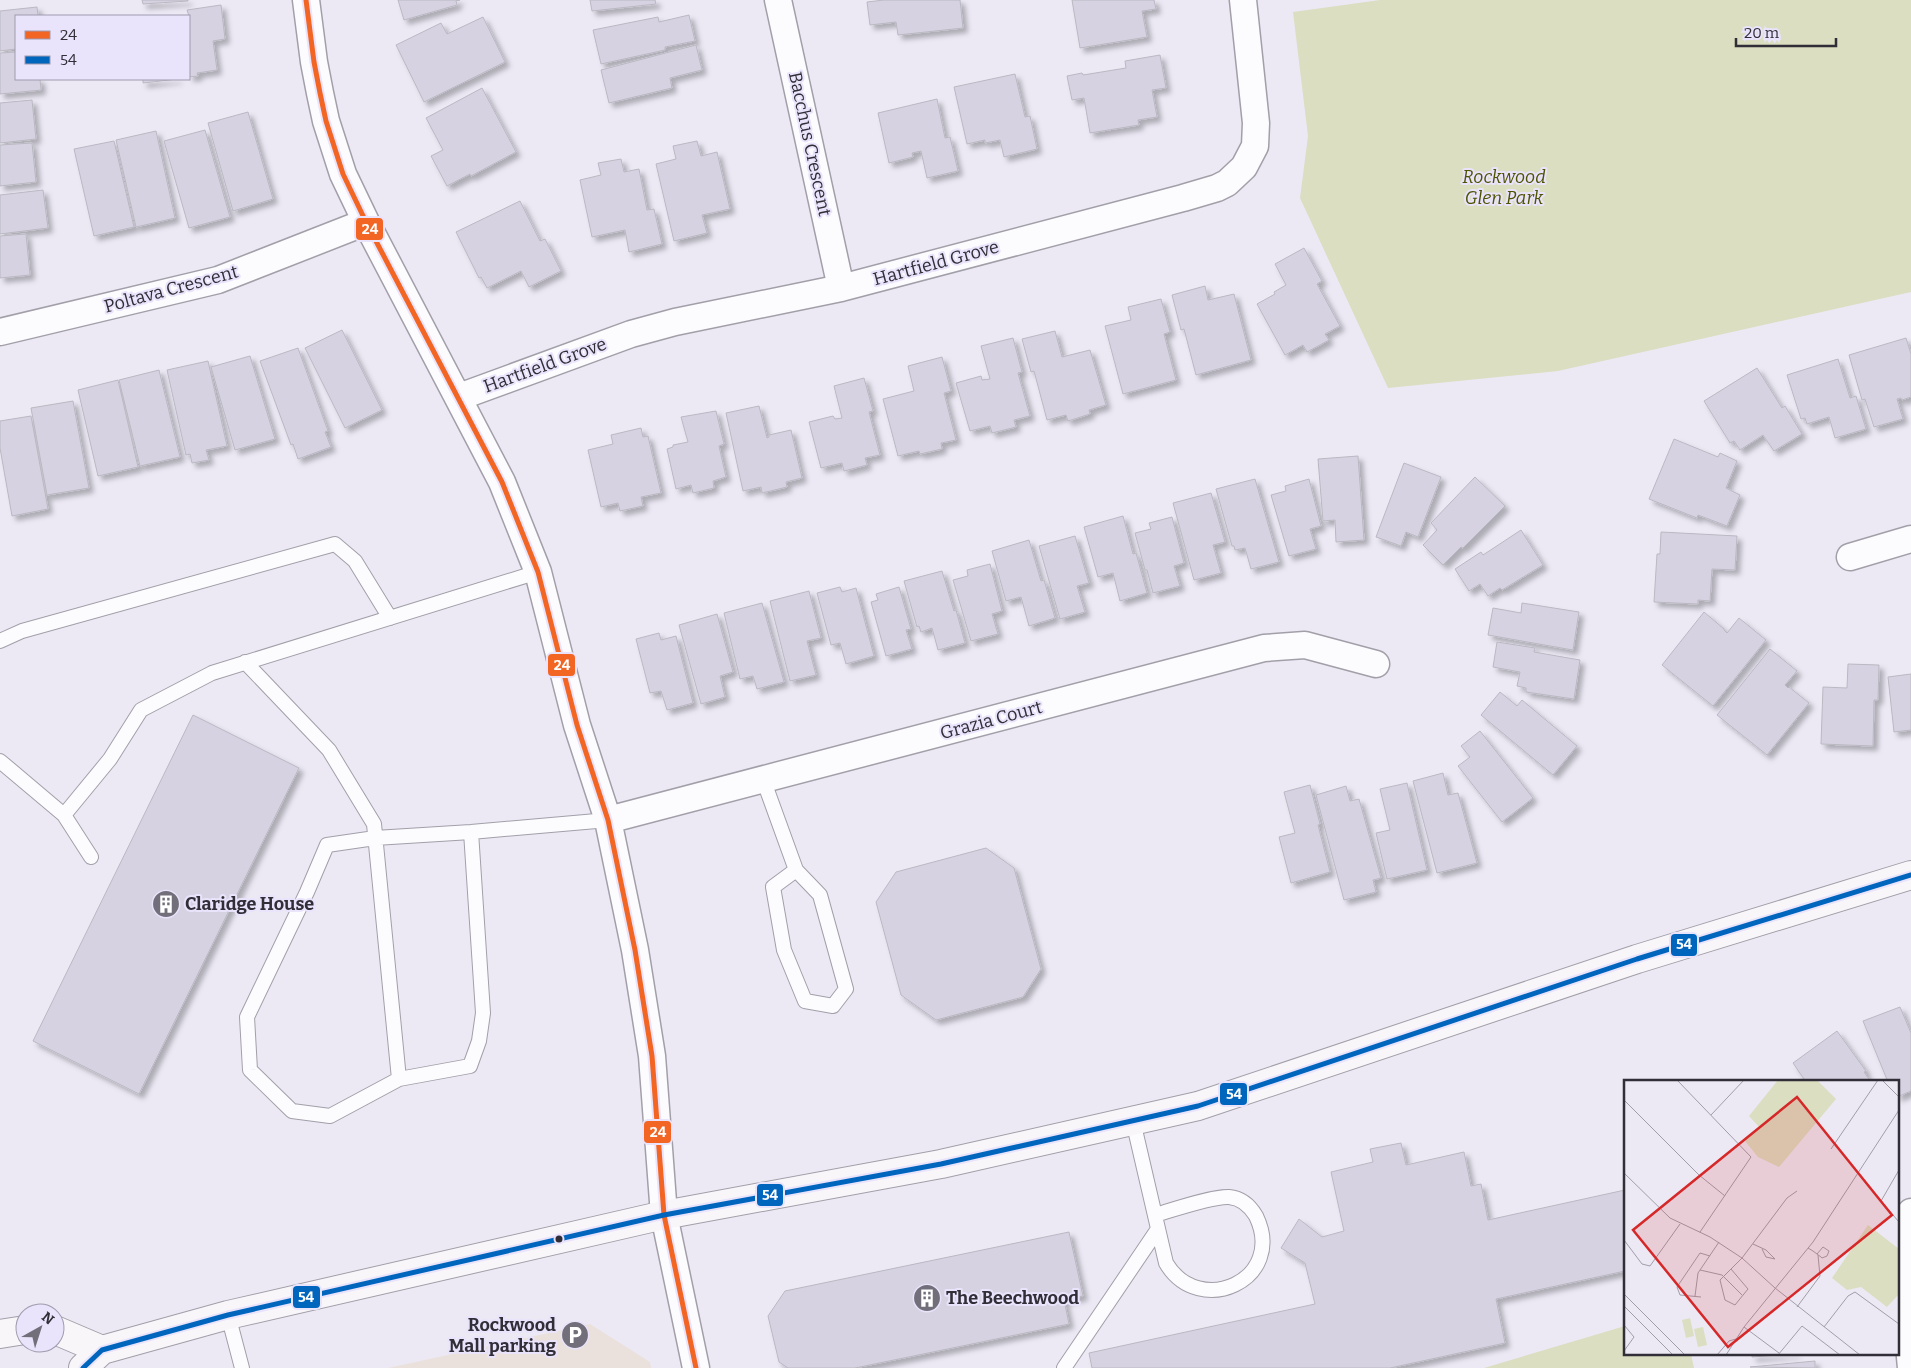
<svg xmlns="http://www.w3.org/2000/svg" width="1911" height="1368" font-family="Bitter,serif">
<style>
.commercial{fill:#eae1dc}
.green{fill:#dbdec1}
.building{fill:#d7d2e2;stroke:#bab8c1;filter:url(#shadow)}
.lines{fill:none;stroke-linecap:round;stroke-linejoin:round}
.lane-casing{stroke:#a29fa9;stroke-width:16}
.street-casing{stroke:#a29fa9;stroke-width:29}
.secondary-casing{stroke:#a29fa9;stroke-width:30}
.lane{stroke:#fcfcfe;stroke-width:14}
.street{stroke:#fcfcfe;stroke-width:26}
.secondary{stroke:#f9f6fa;stroke-width:28}
.bus-1-casing{stroke:#e9e3fb;stroke-width:9}
.bus-2-casing{stroke:#e9e3fb;stroke-width:9}
.bus-1{stroke:#f26522;stroke-width:5}
.bus-2{stroke:#0065bd;stroke-width:5}
.bus-dot{fill:#312e37;stroke:#e9e3fb;stroke-width:2}
.labels{text-anchor:middle;dominant-baseline:central;stroke-width:4;stroke-linejoin:round;paint-order:stroke}
.street-label{font-size:18px;fill:#312e37;stroke:#e9e3fb}
.park-label{font-size:18px;font-style:italic;fill:#4e5302;stroke:#e9e3fb}
.poi-label{font-size:18px;font-weight:bold;fill:#312e37;stroke:#e9e3fb;text-anchor:start}
.inset-road{fill:none;stroke:#a19ea9;stroke-width:1}
.view{fill:#d62828;fill-opacity:0.15;stroke:#d62828;stroke-width:2.5}
.inset-edge{fill:none;stroke:#312e37;stroke-width:2.5}
.line-badge{stroke:#e9e3fb;stroke-width:2}
.badge-label{font-size:14px;text-anchor:middle;font-weight:bold;fill:#fff}
</style>
<defs>
<filter id="shadow"><feDropShadow dx="4.5" dy="4.5" stdDeviation="2.5" flood-color="#0004"/></filter>
</defs>
<rect width="100%" height="100%" fill="#ece9f5"/>
<path class="commercial" d="M590,1324L650,1362L651,1368H388Z"/>
<path class="green" d="M1380,0H1911V292L1558,371L1388,388L1300,198L1308,136L1293,12Z
M1625,1326V1354H1691L1694,1368H1484Z"/>
<path class="building" d="M142,0H188V1L143,4Z
M398,0H460L456,1L457,5L404,20Z
M590,0H655L656,4L592,11Z
M884,0H960L963,28L898,35L896,22L870,25L867,2Z
M1072,0H1154L1156,9L1142,11L1147,37L1080,48Z
M221,5L225,39L213,41L217,70L197,73L198,76L189,77V16L187,10Z
M37,7L38,16H16V49L0,51V11Z
M689,15L695,41L665,47V50L601,64L593,30L658,17L659,22Z
M483,17L505,62L424,102L396,45L441,23L447,34Z
M696,45L702,70L670,78L672,88L609,103L601,70Z
M16,52V79H40L41,90L0,94V53Z
M1160,55L1166,88L1152,90L1157,117L1138,120L1139,125L1090,133L1084,98L1072,100L1067,76L1082,73L1083,75L1126,68L1125,61Z
M1015,74L1025,117L1030,116L1037,149L1004,157L1000,140L985,143V140L967,144L954,87Z
M143,79H178L143,83Z
M482,88L516,152L471,176L470,174L447,186L431,156L443,150L426,118Z
M937,99L945,138L950,137L958,171L927,178L921,151L912,153L913,157L889,163L878,113Z
M32,100L36,139L0,143V103Z
M248,112L273,199L233,211L208,123Z
M205,130L230,217L189,228L164,141Z
M156,131L175,218L136,227L116,140Z
M114,141L134,227L94,236L74,149Z
M697,141L701,156L717,152L730,209L702,215L707,233L674,241L656,164L676,159L673,146Z
M32,143L36,182L0,186V145Z
M621,159L624,172L639,169L647,210L654,209L662,244L629,252L625,230L592,237L580,180L601,175L598,163Z
M43,190L48,228L0,234V195Z
M520,201L540,241L545,239L561,271L529,287L521,271L487,288L481,277L479,278L456,232Z
M26,234L30,275L0,278V236Z
M1304,248L1322,281L1317,284L1340,326L1325,334L1329,340L1307,352L1303,345L1285,355L1257,304L1275,294L1274,292L1286,285L1275,264Z
M1205,286L1208,300L1234,294L1251,360L1196,375L1184,329L1181,330L1172,295Z
M1161,299L1170,332L1164,334L1176,380L1123,394L1105,326L1131,320L1128,307Z
M342,330L382,410L345,428L305,348Z
M1055,331L1062,357L1090,350L1106,405L1089,410L1090,414L1068,421L1066,415L1047,420L1034,371L1031,372L1022,339Z
M1013,338L1022,372L1018,373L1030,416L1014,420L1016,427L992,433L990,426L970,431L956,383L981,376L982,380L990,379L981,346Z
M1906,338L1911,354V397L1902,400L1901,398L1897,399L1903,419L1874,427L1865,399L1862,400L1849,355Z
M298,348L328,431L325,432L331,447L298,459L293,444L291,445L260,361Z
M250,356L275,439L235,450L211,367Z
M942,357L951,391L944,393L956,440L941,443L942,449L920,454L919,451L898,456L883,399L914,391L908,366Z
M1838,359L1850,398L1856,396L1866,429L1835,438L1829,417L1807,424L1805,418L1801,419L1787,375Z
M208,361L227,446L206,450L209,460L192,463L190,454L186,455L167,370Z
M1757,368L1782,408L1785,406L1802,434L1774,451L1763,435L1740,450L1734,441L1730,443L1704,401Z
M159,370L180,457L140,466L119,380Z
M864,378L873,411L869,412L880,455L865,458L867,465L844,471L842,463L821,468L809,422L833,416L835,419L842,418L834,386Z
M118,380L138,467L98,476L78,390Z
M73,401L89,488L47,495L31,408Z
M759,406L767,438L769,437V435L791,430L802,478L786,482L787,487L762,493L761,487L743,491L726,413Z
M716,411L724,444L719,446L726,477L713,481L714,488L693,493L691,485L676,489L667,449L673,447V445L688,442L681,417Z
M31,416L48,509L12,516L0,448V421Z
M641,428L643,437L648,436L661,493L641,497L643,506L620,511L618,503L601,507L588,450L613,444L611,435Z
M1674,439L1718,457L1720,453L1737,461L1726,488L1740,495L1727,526L1698,515L1697,518L1649,499Z
M1358,456L1364,540L1336,542L1335,520L1323,521L1318,459Z
M1404,463L1441,477L1418,537L1406,532L1401,546L1376,537Z
M1475,477L1505,506L1463,548L1461,547L1443,565L1423,545L1437,530L1431,523Z
M1255,479L1279,562L1251,569L1245,548L1235,550L1234,546H1232L1216,489Z
M1309,479L1321,526L1310,529L1316,549L1289,556L1271,495L1286,491L1285,486Z
M1211,493L1225,542L1213,545L1221,573L1194,580L1173,503Z
M1123,516L1133,554L1136,553L1147,593L1120,601L1113,573L1098,577L1084,527Z
M1172,517L1184,563L1174,566L1180,586L1153,593L1147,570H1145L1135,533L1151,529L1149,523Z
M1521,530L1543,565L1502,590L1500,588L1488,596L1480,584L1469,591L1455,569L1481,552L1483,555Z
M1661,532L1737,536L1735,570L1712,569L1710,601L1698,600V604L1654,602L1657,554H1660Z
M1075,536L1089,583L1077,586L1085,612L1060,619L1039,546Z
M1029,540L1041,581L1044,580L1055,618L1029,626L1021,597L1006,601L992,551Z
M990,564L1002,611L992,614L998,634L971,641L953,580L968,576L967,570Z
M942,571L954,611L956,610L965,643L938,650L932,628L921,632L919,626L917,627L904,581Z
M840,587L842,592L856,588L874,656L846,664L840,643L831,645L817,593Z
M899,587L911,629L906,630L912,649L886,656L871,602L878,600L876,594Z
M809,591L821,638L807,641L816,675L790,681L770,601Z
M762,603L784,682L757,689L753,676L740,679L724,613Z
M1522,603L1579,612L1573,650L1488,635L1493,608L1521,613Z
M1704,612L1724,629V630L1727,633L1739,618L1766,640L1713,706L1662,665Z
M717,614L733,672L720,676L725,697L701,704L679,625Z
M659,633L661,640L676,636L693,703L667,710L661,691L650,693L636,639Z
M1497,642L1535,648L1534,652L1580,660L1574,699L1526,692V688L1517,686L1520,672L1493,667Z
M1770,649L1797,671L1785,685L1788,688L1789,687L1809,703L1767,755L1717,715Z
M1848,664L1879,665L1878,700H1874L1873,746L1821,744L1823,687L1847,688Z
M1911,674V730L1894,732L1888,677Z
M1500,692L1517,706L1522,700L1577,746L1553,775L1481,715Z
M193,715L299,768L139,1094L33,1041Z
M1480,731L1533,798L1502,822L1458,766L1470,757L1461,746Z
M1443,773L1448,795L1458,793L1477,863L1437,873L1413,781Z
M1407,783L1427,870L1387,879L1376,833L1390,830L1380,789Z
M1310,785L1320,824L1318,825L1330,872L1291,883L1279,837L1295,833L1284,792Z
M1346,786L1350,801L1359,799L1381,878L1373,880L1376,892L1344,900L1316,795Z
M986,848L1014,868L1041,969L1023,997L936,1020L901,995L876,902L896,872Z
M1900,1007L1911,1033V1091L1897,1097V1082H1888L1863,1021Z
M1837,1031L1866,1071L1864,1072L1871,1082H1806L1793,1063Z
M1401,1143L1406,1165L1464,1152L1471,1186L1481,1184L1488,1220L1625,1190V1271L1496,1299L1505,1343L1390,1368H1092L1089,1353L1315,1304L1305,1263L1281,1248L1299,1219L1322,1237L1344,1231L1331,1172L1373,1162L1370,1149Z
M1069,1232L1083,1296L1064,1300L1069,1324L855,1368H788L779,1362L768,1316L785,1291Z
M1752,1354H1796L1752,1357Z
M1815,1361V1368L1750,1367Z"/>
<g class="lines">
<g class="lane-casing">
<path id="lane" d="M0,641L22,631L335,544L355,561L390,618
M245,662L329,750L374,824L399,1079
M0,761L64,815L91,857
M763,779L796,870L820,895L846,989L833,1006L805,1001L784,950L773,887L796,870
M64,815L110,759L141,710L212,673L538,572
M471,832L483,1013L479,1041L470,1066L399,1079L330,1116L292,1111L250,1070L247,1017L307,892L327,845L375,838L471,832L608,820
M1133,1121C1144,1168 1155,1216 1166,1263C1199,1319 1287,1280 1256,1216C1250,1206 1241,1198 1229,1197C1213,1196 1172,1210 1155,1215
M228,1315L242,1368
M1064,1368L1158,1229"/>
</g>
<g class="street-casing">
<path id="street" d="M306,0L314,62L320,93L326,121L343,174L366,222L502,482L538,572L577,725L608,820L635,950L652,1056L664,1215L696,1368
M778,0L841,288
M0,332L218,280L366,222
M459,397L631,334L675,322L841,288L1183,198L1217,188L1227,183L1244,167L1255,146L1256,123L1243,0
M1850,557L1911,539
M608,820L1264,648L1305,645L1376,664
M1911,1368L1900,1247L1903,1230L1911,1212"/>
</g>
<g class="secondary-casing">
<path id="secondary" d="M55,1330L102,1350
M0,1334L25,1330
M83,1368L102,1350L228,1315L664,1215L941,1164L1198,1106L1637,959L1911,875"/>
</g>
<use href="#lane" class="lane"/>
<use href="#street" class="street"/>
<use href="#secondary" class="secondary"/>
<g class="bus-1-casing">
<path id="bus-1" d="M306,0L314,62L320,93L326,121L343,174L366,222L502,482L538,572L577,725L608,820L635,950L652,1056L664,1215L696,1368"/>
</g>
<g class="bus-2-casing">
<path id="bus-2" d="M83,1368L102,1350L228,1315L664,1215L941,1164L1198,1106L1637,959L1911,875"/>
</g>
<use href="#bus-1" class="bus-1"/>
<use href="#bus-2" class="bus-2"/>
</g>
<defs>
<g id="building-disc" transform="scale(1.4375)"><circle r="9.5" fill="#726f7a" stroke="#e9e3fb"/><path d="M-4-6H4V6H1V3H-1V6H-4ZM-2.5-4.3h1.7v1.8h-1.7ZM.8-4.3h1.7v1.8H.8ZM-2.5-1h1.7V.8h-1.7ZM.8-1h1.7V.8H.8Z" fill="#fff"/></g>
<g id="parking-disc" transform="scale(1.4375)"><circle r="9.5" fill="#726f7a" stroke="#e9e3fb"/><path d="M-3.5-5.5H1a3.5 3.5 0 0 1 0 7H-1V5.5H-3.5ZM-1-3.4V-.6H.8a1.4 1.4 0 0 0 0-2.8Z" fill="#fff"/></g>
</defs>
<g fill-rule="evenodd">
<use href="#building-disc" x="166" y="904"/>
<use href="#building-disc" x="927" y="1298"/>
<use href="#parking-disc" x="575" y="1335"/>
</g>
<circle class="bus-dot" cx="559" cy="1239" r="4.5"/>
<g class="labels">
<g class="street-label">
<text transform="translate(810 144) rotate(78)">Bacchus Crescent</text>
<text transform="translate(936 263) rotate(-15)">Hartfield Grove</text>
<text transform="translate(171 289) rotate(-15)">Poltava Crescent</text>
<text transform="translate(545 365) rotate(-20)">Hartfield Grove</text>
<text transform="translate(991 720) rotate(-15)">Grazia Court</text>
</g>
<g class="park-label">
<text x="1504" y="177">Rockwood<tspan x="1504" dy="21">Glen Park</tspan></text>
</g>
<g class="poi-label">
<text x="185" y="904">Claridge House</text>
<text x="946" y="1298">The Beechwood</text>
<text x="556" y="1325" text-anchor="end">Rockwood<tspan x="556" dy="21">Mall parking</tspan></text>
</g>
</g>
<g transform="translate(1624 1080)">
<rect width="275" height="275" fill="#ece9f5"/>
<path d="M154,0H193L212,19L155,87L134,77L121,61L135,47L125,36ZM244,145L275,169V214L263,227L237,207L223,210L208,198ZM66,238L70,256L62,258L58,240ZM79,247L83,265L74,267L70,249Z" fill="#dbdec1"/>
<path class="inset-road" d="M53,0L127,77L76,152M258,0L275,17M0,20L75,95L101,116M87,35L120,0M207,69L254,0M275,90L257,121L275,142M0,93L46,138L86,157L118,178L151,208L236,275M0,160L18,184L26,186L56,144M129,164L142,170L151,179L142,177L138,169M184,168L189,171L197,177L198,178L203,176L205,171L199,167L193,174M107,189L124,209L111,225L101,220L96,200L118,178L163,118L173,111M76,190L98,195L118,215M0,214L61,275M71,216L74,193L95,162M77,217L56,215L53,207L76,173L86,176M0,226L49,275M173,227L196,196L194,175M0,245L10,257L0,271M120,247L155,273M200,247L224,216L231,212L275,244M93,275L105,261L112,259M102,275L120,247L189,162L275,30M154,275L178,246L216,275"/>
<path class="view" d="M173,17L268,135L104,267L9,150Z"/>
<rect width="275" height="275" class="inset-edge"/>
</g>
<g class="line-badge">
<rect x="355" y="217" width="29" height="24" rx="5" fill="#f26522"/>
<rect x="547" y="653" width="29" height="24" rx="5" fill="#f26522"/>
<rect x="1670" y="933" width="28" height="24" rx="5" fill="#0065bd"/>
<rect x="1219" y="1082" width="29" height="24" rx="5" fill="#0065bd"/>
<rect x="643" y="1120" width="29" height="24" rx="5" fill="#f26522"/>
<rect x="756" y="1183" width="28" height="24" rx="5" fill="#0065bd"/>
<rect x="292" y="1285" width="29" height="24" rx="5" fill="#0065bd"/>
</g>
<g class="badge-label">
<text x="370" y="234">24</text>
<text x="562" y="670">24</text>
<text x="1684" y="949">54</text>
<text x="1234" y="1099">54</text>
<text x="658" y="1137">24</text>
<text x="770" y="1200">54</text>
<text x="306" y="1302">54</text>
</g>
<rect x="15" y="15" width="175" height="65" fill="#e9e3fb" stroke="#9f9bad"/>
<rect x="25" y="31" width="25" height="8" fill="#f26522" stroke="#9f9bad"/>
<text x="60" y="40" font-size="15" fill="#312e37">24</text>
<rect x="25" y="56" width="25" height="8" fill="#0065bd" stroke="#9f9bad"/>
<text x="60" y="65" font-size="15" fill="#312e37">54</text>
<g transform="translate(40 1328) rotate(39)"><circle r="24" fill="#e9e3fb" stroke="#9f9bad"/>
<path d="M0-4L9 19L0 12L-9 19Z" fill="#726f7a"/>
<text y="-8" font-size="14" font-weight="bold" text-anchor="middle" fill="#312e37">N</text>
</g>
<path d="M1736 38v8h100v-8" fill="none" stroke="#312e37" stroke-width="2.5"/>
<text x="1744" y="38" font-size="15" fill="#312e37" stroke="#e9e3fb" stroke-width="4" paint-order="stroke">20 m</text>
</svg>
